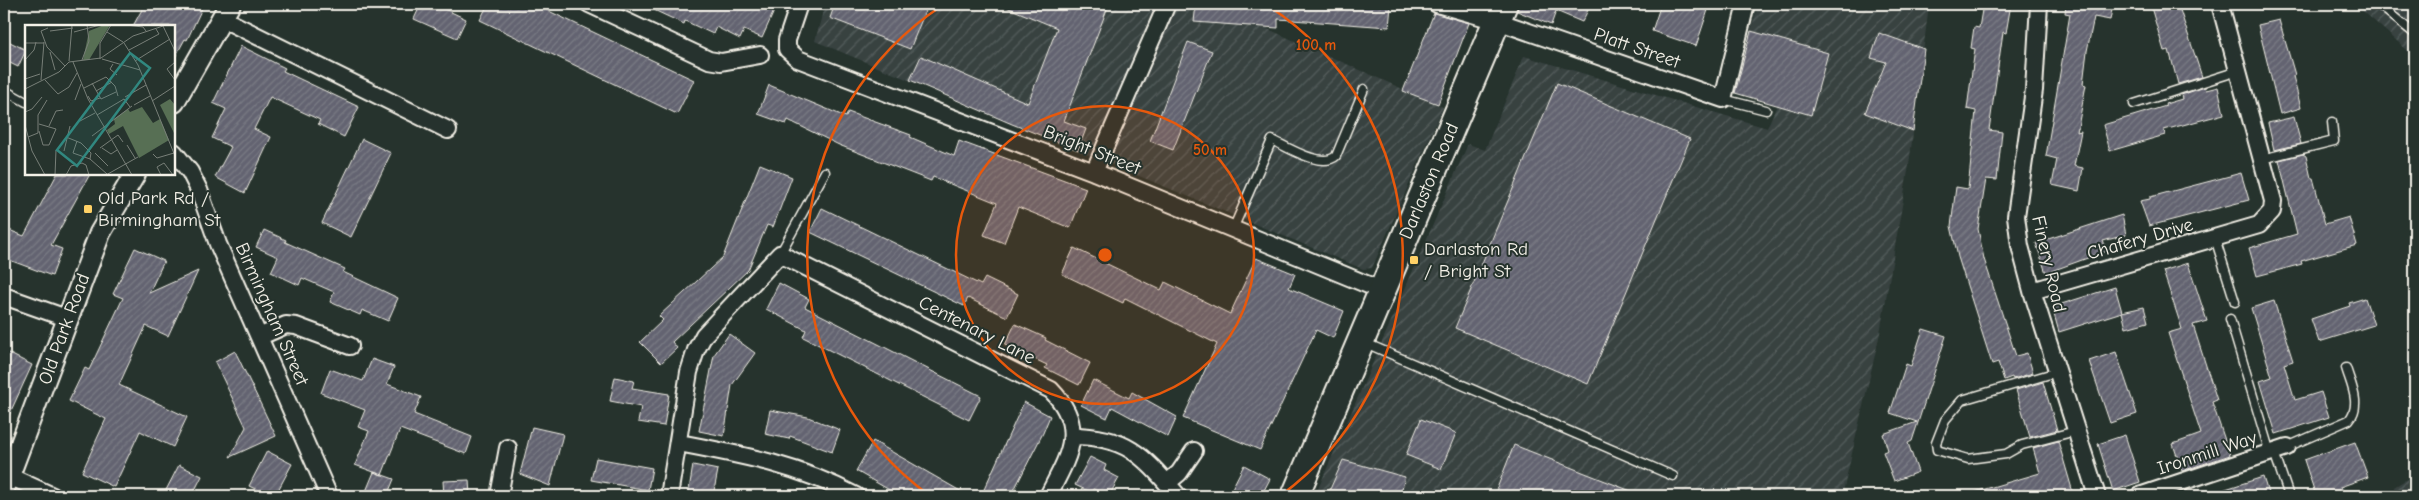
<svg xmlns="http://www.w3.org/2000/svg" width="2419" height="500" font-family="'Comic Neue',sans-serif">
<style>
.industrial{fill:url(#industrial-furrows)}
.building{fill:url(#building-hatch);stroke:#f4f1e8}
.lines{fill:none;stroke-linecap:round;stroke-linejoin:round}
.service-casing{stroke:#f4f1e8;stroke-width:11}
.minor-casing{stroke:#f4f1e8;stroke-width:20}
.tertiary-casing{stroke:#f4f1e8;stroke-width:24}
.primary-casing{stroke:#f4f1e8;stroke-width:30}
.service{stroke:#26332d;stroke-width:8}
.minor{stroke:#26332d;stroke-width:16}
.tertiary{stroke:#26332d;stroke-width:20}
.primary{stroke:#26332d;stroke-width:26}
.ring{fill:none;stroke:#e8590c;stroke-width:2.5}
.poi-dot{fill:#ffd166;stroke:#26332d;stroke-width:2}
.labels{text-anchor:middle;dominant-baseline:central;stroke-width:4;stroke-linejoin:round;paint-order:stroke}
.street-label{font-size:19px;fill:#f4f1e8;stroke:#26332d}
.poi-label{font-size:19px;fill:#f4f1e8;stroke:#26332d;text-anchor:start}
.inset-road{fill:none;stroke:#787f78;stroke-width:1}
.view{fill:#318880;fill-opacity:0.15;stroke:#318880;stroke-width:2.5}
.inset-edge{fill:none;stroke:#f4f1e8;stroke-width:2.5}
.centre{fill:#e8590c;stroke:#26332d;stroke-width:2.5}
.ring-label{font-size:15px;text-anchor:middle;font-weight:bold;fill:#e8590c;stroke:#26332d;stroke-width:4;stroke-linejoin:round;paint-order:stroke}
</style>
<defs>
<pattern id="industrial-furrows" width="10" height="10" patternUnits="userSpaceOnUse" patternTransform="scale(1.25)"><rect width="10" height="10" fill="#384241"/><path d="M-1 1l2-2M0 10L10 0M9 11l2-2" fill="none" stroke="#555e5c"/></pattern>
<pattern id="building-hatch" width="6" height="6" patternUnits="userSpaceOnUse" patternTransform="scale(1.25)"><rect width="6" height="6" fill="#636471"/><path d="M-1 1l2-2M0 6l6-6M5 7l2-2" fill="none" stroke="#7a7b85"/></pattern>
</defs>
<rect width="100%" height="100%" fill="#26332d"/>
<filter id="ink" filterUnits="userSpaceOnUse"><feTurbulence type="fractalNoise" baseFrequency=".02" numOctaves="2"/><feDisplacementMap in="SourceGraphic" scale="10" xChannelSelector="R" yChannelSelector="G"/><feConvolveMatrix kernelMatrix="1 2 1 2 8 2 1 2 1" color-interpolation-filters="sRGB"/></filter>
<g filter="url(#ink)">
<path class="industrial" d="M825,4H1233L1267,7L1268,29L1443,107L1372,268L1363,269L815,41Z
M1758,4H1929L1909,165L1880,333L1842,496H1315L1468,144L1485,150L1524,56L1767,128L1778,103L1734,92Z
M2355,4H2415V57Z
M2415,474V496H2396L2394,487Z"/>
<path class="building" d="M145,4H204L187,40L185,39L174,59V26H133Z
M421,4H434L466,19L457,38L414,19Z
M488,4H534L694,80L677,114L480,20Z
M641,4H764L775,9L762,38L744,30L740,39L716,27L713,34L685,21L684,24Z
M835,4H928L910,49L830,18Z
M999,4H1109L1064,121L1086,129L1078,150L1012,124L910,80L921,56L1028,103L1057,28Z
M1196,4H1374L1391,6L1389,27L1278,19V28L1194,22Z
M1519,4H1591L1582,22L1556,11L1551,25L1517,11Z
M1661,4H1710L1696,46L1652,31Z
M1983,4H2011L2006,33L2003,32L1989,130L2002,132L1997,180L1986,179L1978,229L1984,259L2016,356L2027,353L2033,373L2013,379L2012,377L2004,380L1998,362L1992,364L1958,257L1951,226L1956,187L1968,189L1976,111L1967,109L1975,49L1971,48L1974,27L1979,28Z
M2066,4H2113L2110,20L2094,17L2087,51L2083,84L2086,85L2077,132L2081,131L2074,166L2083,168L2079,191L2052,185L2057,159L2046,156L2070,14L2065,13Z
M2150,4H2178L2202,77L2178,84L2169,50L2164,51Z
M1434,13L1469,23L1438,104L1403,91Z
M2279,20L2295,75L2293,76L2301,108L2280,114L2258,25Z
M1751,31L1828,53L1811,115L1735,93Z
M1879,33L1924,49L1913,131L1865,113L1886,62L1871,58Z
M4,39L26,50L18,67L4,60Z
M1188,42L1212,51L1173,150L1150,141Z
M241,46L285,68L283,71L359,107L344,137L318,124L320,120L270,97L254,129L271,137L245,193L215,177L231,147L212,138L226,109L213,103Z
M1557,83L1690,139L1588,384L1455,328Z
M769,85L846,117L848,112L911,135L910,137L954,156L959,141L1086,188L1070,228L1018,207L1004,243L984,235L997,203L933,177L931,181L839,145L788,120L786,124L758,114Z
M2205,87L2206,90L2218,87L2224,114L2164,130L2165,135L2110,151L2103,125L2166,106L2165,104L2182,99L2181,95Z
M2294,117L2301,144L2274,150L2268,123Z
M362,139L391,153L351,237L322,223Z
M2303,154L2306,156L2311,178H2313L2325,224L2349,217L2357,245L2301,261L2302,264L2257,276L2249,248L2297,234L2279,160Z
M760,164L792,177L773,227L767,225L748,270L672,342L677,348L661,363L640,342L663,320L659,316L723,257Z
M2241,173L2249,200L2149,226L2140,201L2150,199V197Z
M57,174H90L51,245L62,249L52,276L4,258V228L24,236Z
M822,208L981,285L985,278L1018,294L1007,317L968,298L964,306L810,232Z
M2122,215L2126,235L2103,241L2107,251L2046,273L2036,243Z
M264,230L286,240L285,242L345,269L343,272L398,298L388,321L362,310L360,315L330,302L334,292L302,278L299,285L271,272L278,257L256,247Z
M135,248L164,261L149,293L198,271L168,336L146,326L119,385L187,417L173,447L140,431L114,487L82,472L106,419L69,401L85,368L89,370L123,298L113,294Z
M1074,248L1161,290L1165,282L1230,314L1256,258L1295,274L1289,288L1344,311L1333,338L1316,330L1260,450L1183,418L1217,344L1125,298L1123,303L1062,274Z
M2188,263L2207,321L2193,325L2217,400L2212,402L2230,455L2182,471L2173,444L2201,434L2168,333L2182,329L2163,271Z
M779,283L809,299L805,307L981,396L969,420L803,337L806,330L766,309Z
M2115,287L2122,312L2059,332L2052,307Z
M2365,298L2374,325L2319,342L2311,319L2350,306L2349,303Z
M2274,301L2293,361L2284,364L2295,400L2321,392L2329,417L2276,434L2260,381L2272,377L2251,308Z
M2144,307L2148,322L2126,328L2122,312Z
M1015,324L1046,338L1045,340L1090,363L1079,385L1045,368L1047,365L1005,345Z
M1923,329L1946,336L1912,441L1908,443L1918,472L1894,481L1883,452L1888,450L1883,434L1917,422L1890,413L1906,364L1911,366Z
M729,334L755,353L732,385L724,436L699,431L714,355Z
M4,351L32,365L4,426Z
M235,351L276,436L230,457L246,427L215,362Z
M2116,352L2137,414L2110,423L2089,361Z
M372,359L394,367L387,384L421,397L414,414L472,437L466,454L400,429L382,475L355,465L369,431L358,427L365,410L321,393L330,369L363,381Z
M615,377L634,381L632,388L669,394L664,426L638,422L641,407L610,401Z
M1093,380L1129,398L1132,392L1177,417L1168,437L1112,407L1107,418L1081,405Z
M2043,382L2057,430L2030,437L2016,390Z
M1024,402L1050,416L1043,433L1011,496H981Z
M770,410L808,417L840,430L832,452L790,436L789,439L765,434Z
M1421,419L1456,433L1441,469L1406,455Z
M532,427L563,434L550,486L520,474Z
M2125,435L2140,482L2113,491L2098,444Z
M873,441L969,496H900L856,471Z
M2058,441L2074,496H1976L1975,492L2040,473L2033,448Z
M2355,442L2368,477L2340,487L2344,496H2316L2304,460Z
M1514,445L1641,495L1640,496H1494Z
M267,451L292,464L275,496H270L249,486Z
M1090,457L1106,465L1104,470L1119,478L1109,496L1093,489L1092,493L1075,485Z
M596,458L652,468L648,490L591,480Z
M1343,460L1405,477L1400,496H1389L1376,492L1374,496H1327Z
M179,465L202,476L192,496H163Z
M693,465L718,470L713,496H688Z
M1244,465L1270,479L1261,496H1228Z
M374,472L394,479L387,496H364Z
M2263,477L2269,496H2214L2213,493Z
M469,480L470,496H444L443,481Z"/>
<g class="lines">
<g class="service-casing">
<path id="service" d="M2378,4L2415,34
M4,90L26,102
M1723,99L1766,110
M2134,104L2238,71
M2262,159L2334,141L2332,122
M1233,229L1272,140C1287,147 1322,169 1336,156L1364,89
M2215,238L2235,302
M780,254L825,172
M2230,319L2270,453
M1363,342L1673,476
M2057,372L1962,400L1945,420L1936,443L1937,450L1968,459L2006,454L2022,445L2076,431
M2287,447L2349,420C2362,405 2351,385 2346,368
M2274,452L2289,496"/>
</g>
<g class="minor-casing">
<path id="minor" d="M589,4L709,60L721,62L760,55
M799,4L787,40V49L798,59L1094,172L1383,291
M1437,4L1497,21L1723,99L1746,4
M2039,4L2034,90L2016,216L2020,246L2032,291L2097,496
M221,18L448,130
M174,152L190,172L199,190L218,244L329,496
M1094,172L1167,4
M2032,291L2259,225L2272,211L2273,201L2220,4
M4,296L69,319
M261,336L286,325L296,326L350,346
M1072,436C1128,436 1144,457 1178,496
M679,443C742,455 798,465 856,496
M9,476L53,496
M1167,483L1179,473L1194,451
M499,496L508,448
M669,496L689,372L696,350L704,335L780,254L1051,390C1088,428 1068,457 1048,496
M2139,496L2287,447"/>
</g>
<g class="tertiary-casing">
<path id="tertiary" d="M174,102L230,4
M4,489L100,233L135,174"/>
</g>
<g class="primary-casing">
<path id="primary" d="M1295,496L1504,4"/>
</g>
<use href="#service" class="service"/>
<use href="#minor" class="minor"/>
<use href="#tertiary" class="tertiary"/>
<use href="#primary" class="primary"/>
</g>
</g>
<circle cx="1105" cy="255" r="149" fill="#e8590c" fill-opacity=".12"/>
<g class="ring">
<circle cx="1105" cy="255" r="149"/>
<path d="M930 496A298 298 0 0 1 943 5M1267 5A298 298 0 0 1 1280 496"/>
</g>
<g class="poi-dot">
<rect x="83" y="204" width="10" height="10" rx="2.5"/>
<rect x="1409" y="255" width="10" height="10" rx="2.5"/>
</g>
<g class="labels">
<g class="street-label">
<text transform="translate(1637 48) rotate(19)">Platt Street</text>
<text transform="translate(1092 150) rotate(22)">Bright Street</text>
<text transform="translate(1429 181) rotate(-67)">Darlaston Road</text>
<text transform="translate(2140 239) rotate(-16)">Chafery Drive</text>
<text transform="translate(2049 264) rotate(77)">Finery Road</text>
<text transform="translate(272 314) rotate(66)">Birmingham Street</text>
<text transform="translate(64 329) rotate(-70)">Old Park Road</text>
<text transform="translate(977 330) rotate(27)">Centenary Lane</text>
<text transform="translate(2207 453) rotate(-18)">Ironmill Way</text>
</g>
<g class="poi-label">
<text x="98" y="198">Old Park Rd /<tspan x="98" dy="22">Birmingham St</tspan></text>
<text x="1424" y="249">Darlaston Rd<tspan x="1424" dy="22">/ Bright St</tspan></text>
</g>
</g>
<g transform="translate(25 25)">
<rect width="150" height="150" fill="#26332d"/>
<path d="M79,0H85L64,35H58L64,6ZM145,74L150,80L149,108L135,80ZM117,82L128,98L135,94L144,115L114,133L98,101L84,109L82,105L90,99L89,94L103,84L105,87Z" fill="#576f54"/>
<path class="inset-road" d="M101,0L118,2L121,6M138,1L150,26M23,3L16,6L22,22L40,41M25,6L48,3M49,7L75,0M82,7L98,17M0,18H19M99,18L113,40L150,131M104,25L134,9L131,4M25,27L30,45M75,34V18L86,0M77,34L115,45M0,35L9,25L11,17M57,35L64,16L62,0M44,36L47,0M110,36L145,14M48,37L63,74L107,150M150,37L142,44L150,55M88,39L85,44L92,50M0,54L15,49M16,55L19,17M20,55L33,69L44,62L52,48M67,58L76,74L91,67M59,63L81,52L90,61L93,71M0,64L34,47L44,37L76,33L108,11L141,0M71,66L87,57M63,71L66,76L75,73M100,72L121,60M50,75L56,59M127,76L150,61M109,80L125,71M0,87L7,84L17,72M72,90L99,74L105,82M55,96L70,88M14,99L31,104L24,120H18L14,106M0,100L7,126L20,150M24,101L31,86L38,85M67,111L107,81M3,112L13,108V90L22,75M41,112L56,118L66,128L65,134L82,149M52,116L48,128L65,134M102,120L110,133M75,123L93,110L98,117M77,123L86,129L92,125M39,126L45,101M70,128L83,141M128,129L132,133L149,128M30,150L31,125M41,150L46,141L57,138L61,140L64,150M81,150L113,132M136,150L132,142L139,138L148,150"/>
<path class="view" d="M105,28L125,43L52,141L32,125Z"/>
<rect width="150" height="150" class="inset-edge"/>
</g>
<circle cx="1105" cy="255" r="8" class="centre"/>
<g class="ring-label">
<text x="1316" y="50">100 m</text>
<text x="1210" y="155">50 m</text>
</g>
<rect width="2419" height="500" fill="none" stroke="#26332d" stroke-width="20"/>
<rect x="10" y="10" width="2399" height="480" fill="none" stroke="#f4f1e8" stroke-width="2" filter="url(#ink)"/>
</svg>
